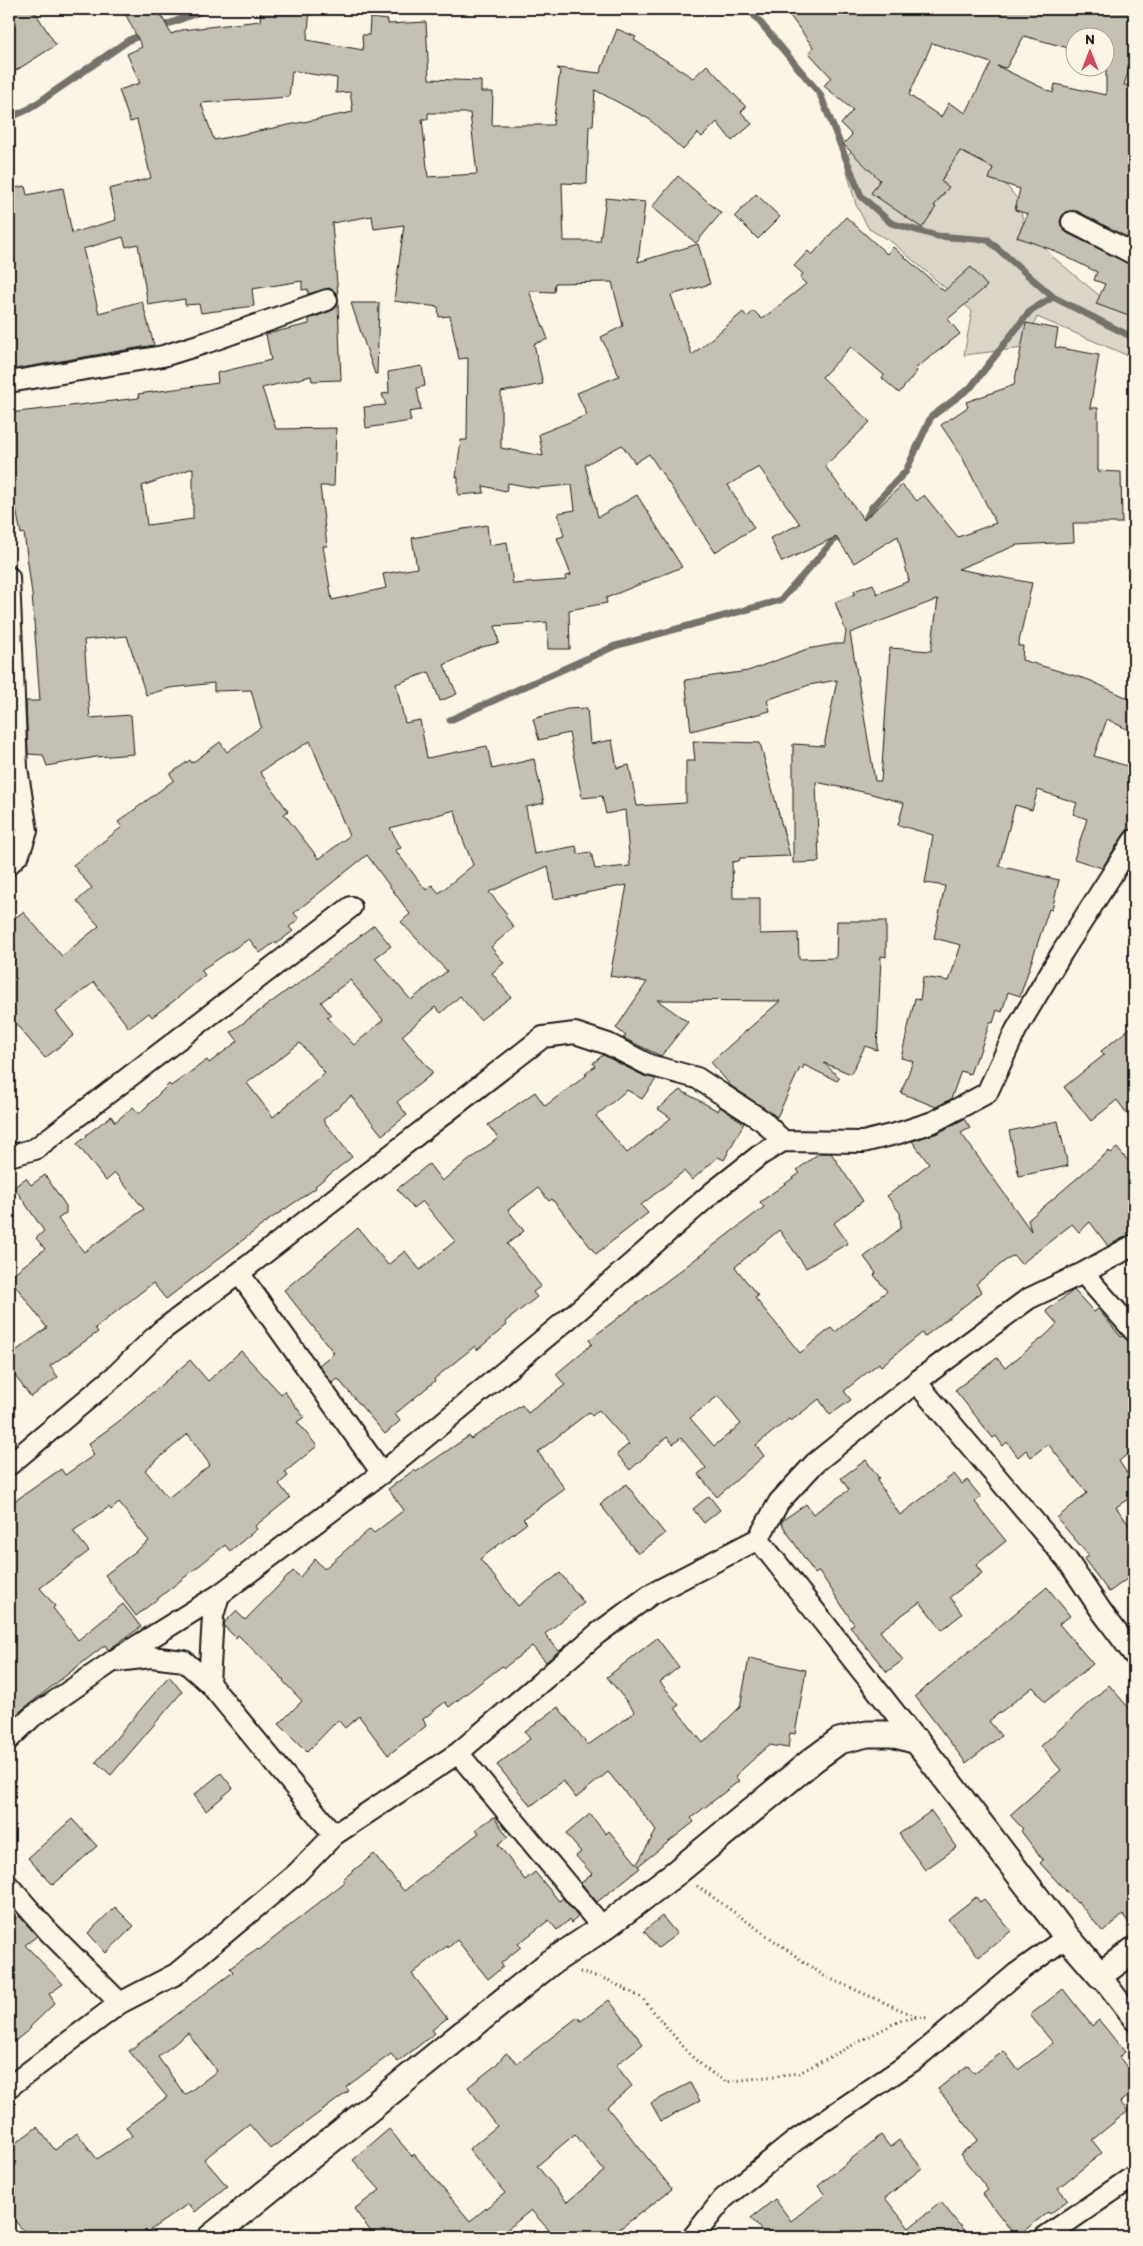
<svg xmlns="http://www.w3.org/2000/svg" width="1143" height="2246" font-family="Itim,sans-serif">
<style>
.green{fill:#dbd5c8;stroke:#7c7872}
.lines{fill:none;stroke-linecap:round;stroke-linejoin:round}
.stream{stroke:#75726c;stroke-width:7}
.building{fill:#c4c0b3;stroke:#1c1c1c;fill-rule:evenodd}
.minor-casing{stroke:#1c1c1c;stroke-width:24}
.tertiary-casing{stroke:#1c1c1c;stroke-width:29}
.path{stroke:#1c1c1c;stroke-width:3;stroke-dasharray:1 4;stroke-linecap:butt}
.minor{stroke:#fcf5e5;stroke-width:20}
.tertiary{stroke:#fcf5e5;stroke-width:25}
</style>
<rect width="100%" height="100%" fill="#fcf5e5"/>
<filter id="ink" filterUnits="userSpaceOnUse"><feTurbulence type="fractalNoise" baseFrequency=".02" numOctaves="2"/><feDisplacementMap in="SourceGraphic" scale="10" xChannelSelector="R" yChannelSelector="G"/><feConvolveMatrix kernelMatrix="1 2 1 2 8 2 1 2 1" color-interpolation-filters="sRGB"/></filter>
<g filter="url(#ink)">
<path class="green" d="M956,123L1019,201L1024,226L1054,258L1100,296L1134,313V356H1129L1037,317L1024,348L964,355L972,311L893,243L869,229L856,205L844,160L861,139Z"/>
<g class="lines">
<path class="stream" d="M749,9L820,94L861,196L891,223L937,236L988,240L1053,297L1134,338
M158,28L207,9
M9,118L29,109L129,40L144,34
M861,522L866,519L872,507L906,471L931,417L971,387L1030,311L1053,297
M450,720L615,646L781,600L834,540L844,534"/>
</g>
<path class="building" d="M9,9H33L56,45L9,75Z
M123,9H158L171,34L182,30L260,21L261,9L310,10L307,40L363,50L362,35H369L370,18L388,20V24L426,22L429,79L481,81V92H493L492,125H553L560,71L557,68L600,73L617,29L636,37L634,40L693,78L707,65L746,107L741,112L752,124L732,141L717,122L702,137L698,133L683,150L649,119L595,90L593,126H589L587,184L562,183L564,241H600L606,198L645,202L638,262L698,244L710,284L671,295L692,355L743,312L747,317L754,311L762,319L806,284L800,278L803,274L794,266L808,251L812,255L846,217L887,254L893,247L944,291L971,267L987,286L948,319L960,334L915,369L917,371L899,393L882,378L884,375L851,347L822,377L870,422L825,466L864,520L902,485L917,501L924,495L958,537L996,523L961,455L941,425L968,407L966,402L1014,385L1026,323L1058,329L1055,347L1099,355L1090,408H1098V471L1121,472L1122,523H1073L1074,542L1017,545L958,569L1032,583L1018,646H1023L1022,660L1089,680L1134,701V733L1107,719L1094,756L1134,768V828L1124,834L1102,868L1074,859L1087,819L1073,814L1077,803L1038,790L1032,810L1015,805L999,866L1059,880L1052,910L1049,909L1020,996L1008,992L1002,1012L997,1010L993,1023L990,1022L978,1057H976L970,1074L961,1071L951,1099L936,1107L901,1093L913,1061L901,1058L915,998L920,1000L923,977L949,981L961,945L934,938L945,886L925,883L933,835L898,825L904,803L868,793L816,782L819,862L793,863V744L824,746L837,680L809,685L767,700L770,711L691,731L685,680L748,671L807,649L835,644H844L846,632L835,602L855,594L854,591L873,584L877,594L909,581L898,536L854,563L836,537L782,562L770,538L800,524L759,467L728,485L754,528L715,552L649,454L635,463L622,445L585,465L598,517L637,495L682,567L606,598L607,603L569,610L570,649H548L547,622L495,626L499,643L482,647L444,665L457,694L440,701L429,672L396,684L405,723L420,720L427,758L487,746L492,769L534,759L544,803L526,807L534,854L576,846L578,854L591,852L595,869L630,866L625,810L606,814L602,796L582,798L569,733L539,740L533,719L567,709L587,708L590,744L612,740L617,768L629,765L637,806L686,803V761H695L693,741L760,743L790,856L740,858L739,861L732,862L733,898H760V934L798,933L799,959L836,958L837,921H886V957L881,956L877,1050L865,1046L851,1074L824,1063L840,1078L837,1081L804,1065L802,1070L800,1068L777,1117L730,1085L711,1062L780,1001L657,1000L688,1022L661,1056L623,1038L626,1036L616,1028L647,982L610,976L627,885L554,899L548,866L489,892L507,914L505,916L514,927L491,947L504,963L492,973L511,997L480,1020L460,996L441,1013L435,1007L402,1036L433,1073L397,1102L407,1115L382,1135L351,1096L323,1120L352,1157L315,1186L316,1188L269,1220L166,1299L153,1283L95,1328L98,1332L50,1366L58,1377L31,1397L9,1368V1356L47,1328L9,1277L45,1249L36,1238L44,1231L14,1187L26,1178L31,1185L45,1175L66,1206V1213L58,1219L84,1252L144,1209L115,1173L106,1181L77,1144L87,1136L86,1135L111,1116L115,1122L133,1107L139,1114L169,1084L171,1086L207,1060L209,1063L238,1041L231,1032L289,989L290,990L374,925L391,946L375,958L411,1000L447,971L401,922L410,914L367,855L294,913L299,919L289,927L293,931L276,944L275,942L260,953L249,939L201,970L205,975L175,1000L152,1017L149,1013L129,1028L94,982L56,1012L74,1035L45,1058L9,1016V922L23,912L62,956L99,926L77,901L92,888L73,865L122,827L118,822L174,780L170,774L190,760L192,763L220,742L227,752L261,727L251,690L214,691V683L170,688L146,695L127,636L84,640L90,718L131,715L134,754L96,757L47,766L43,755L28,754L26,701H40L32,594L24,533L21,534L16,509L11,510L9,496V413L139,398L138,394L218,383L217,373L271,360L266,334L309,324V319L331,311L338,303L341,380L312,381L311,376L262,388L276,429L336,428L334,486H320L327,546H323L332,600L386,588L383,574L417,568L412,538L487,525L489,545L507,542L513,584L566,580L565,576L571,575L557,538L564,536L558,513L575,510L572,485L536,488L508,483L506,491L483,486L484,493L458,495V477H456L461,440H467L468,358L459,359L450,316L439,317L438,307L394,301L404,225L374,229L372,216L332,223L338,296L334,291L329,288L308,294V289L302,290V281L252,289L254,306L201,313L199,304L185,305V299L148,305L138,244L126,247L123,237L83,249L99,313L142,301L154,345L9,370V294H11L9,189L25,186L27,195L63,188L72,233L116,220L109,189L151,178L137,120L130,122L119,90L140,83L127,54L142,47ZM292,71L337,78L336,93L350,92L353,112L214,140L201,103L289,97ZM428,113H470L477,174L428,177L422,119H428ZM612,282L623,326L601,337L619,376L577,393L587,415L539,434L543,456L501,448V392L543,384L534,344L548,339L529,291L554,292L555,283ZM193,468V519L147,525L142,486ZM938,599L931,651L890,648L881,781H875L850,633ZM310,741L349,836L319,859L284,814L288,811L260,772ZM455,810L460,832L473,865L439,893L432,885L426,890L395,850L401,848L390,828ZM350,980L383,1020L354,1045L327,1017L331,1015L321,1002ZM300,1043L325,1073L273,1117L247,1083Z
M785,9H1097L1112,12L1113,9H1134V54L1124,85L1134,86V241L1077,211L1066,212L1062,216L1060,222L1062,228L1067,233L1134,266V318L1096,304L1105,284L1094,280L1097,272L1050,249L1017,237L1028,214L1015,210L1020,189L989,179L993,168L960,151L941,181L949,187L934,206L936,207L922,228L871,193L880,180L843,144L852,135L841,124L853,110L824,86L831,77L809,53L813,47ZM1024,36L1076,50V38H1106V95L1055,84L1053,93L997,66L1006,68ZM932,43L991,63L966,113L949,103L941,117L909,95Z
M678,176L721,213L696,243L652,207Z
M756,194L780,217L758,239L735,216Z
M351,303H379L377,374H375Z
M422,366L425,386L417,388L421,410L409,412L411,421L366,428L364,407L386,405L382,394L389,393L388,372Z
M1134,1025V1123L1117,1100L1091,1121L1064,1087L1104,1055L1101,1051Z
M603,1055L644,1076L656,1079L642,1099L627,1090L596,1116L627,1153L671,1118L658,1109L680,1090L718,1111L720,1107L744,1123L724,1160L718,1157L692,1180L684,1171L641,1205L648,1213L596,1254L552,1199L549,1201L538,1188L508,1210L524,1231L507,1244L541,1286L533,1292L537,1297L505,1322L507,1325L477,1350L475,1346L434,1379L435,1381L395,1414L400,1421L385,1434L338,1379L332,1383L319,1365L334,1353L284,1290L358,1228L388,1265L405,1251L420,1270L455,1241L422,1201L413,1208L397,1189L429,1164L442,1181L498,1138L488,1125L535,1092L545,1106L587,1075L585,1074L595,1066L593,1063Z
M964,1119L970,1128L961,1133L1031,1231L1028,1220L1109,1151L1111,1153L1117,1148L1134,1168V1233L1108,1246L1090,1222L1079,1232L1072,1224L1021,1264L1014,1256L1010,1257L976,1284L982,1292L924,1337L922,1333L881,1366L879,1363L844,1391L851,1400L830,1415L819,1399L791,1421L789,1419L756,1445L764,1456L717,1497L698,1474L706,1468L681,1438L673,1444L667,1437L630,1470L617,1454L629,1444L599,1410L592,1416L589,1412L538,1452L565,1489L523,1519L527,1523L480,1559L518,1606L560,1573L584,1603L545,1634L559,1651L546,1662L532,1646L504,1668L502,1666L449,1707L445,1702L423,1719L426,1726L388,1755L359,1716L345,1728L338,1720L307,1752L279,1724L302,1701L283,1681L284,1680L238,1635L236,1638L224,1626L225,1622L236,1611L245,1620L293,1571L300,1577L315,1559L324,1569L370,1529L374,1533L404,1510L388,1489L414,1470L416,1472L469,1436L471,1439L522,1405L528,1413L565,1385L556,1374L592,1344L589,1340L764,1207L760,1202L800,1173L797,1170L819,1153H831L863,1201L834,1223L848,1243L806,1268L779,1230L735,1267L758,1296L755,1298L800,1353L831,1328L835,1332L887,1291L874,1275L876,1273L864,1257L901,1228L900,1213L887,1196L929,1164L912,1141L938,1133ZM718,1396L741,1424L714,1446L690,1418Z
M1058,1121L1068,1166L1019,1176L1009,1131Z
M1074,1290L1094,1312L1098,1309L1121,1337L1123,1336L1134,1346V1449L1119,1461L1134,1484V1495L1116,1507L1134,1532V1574L1109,1592L1084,1559L1089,1556L1057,1518L1087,1493L1048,1444L1031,1457L1026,1450L1018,1457L1007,1442L1003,1446L996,1436L993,1438L955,1390L997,1358L1005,1368L1046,1335L1057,1324L1046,1311Z
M241,1351L281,1394L284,1391L304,1417L297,1422L317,1446L285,1472L288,1476L279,1484L290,1498L255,1526L257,1529L230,1551L225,1545L136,1616L105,1575L149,1541L119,1503L111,1510L109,1507L73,1531L89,1551L40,1588L55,1606L53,1608L78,1640L123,1604L141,1627L108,1650L105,1645L9,1720V1505L61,1469L65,1475L94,1455L88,1444L118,1422L190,1360L208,1381ZM188,1434L210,1465L168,1498L145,1470Z
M866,1460L879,1478L876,1479L900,1515L954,1474L962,1484L967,1480L981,1497L975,1502L1006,1541L976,1565L982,1573L950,1597L962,1614L942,1630L920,1602L880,1631L903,1660L887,1672L850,1627L854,1624L819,1571L815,1574L781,1523L783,1520L806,1504L813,1514L849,1490L841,1478Z
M626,1484L665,1534L638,1554L600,1504Z
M709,1496L720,1510L704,1523L693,1509Z
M1047,1587L1070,1616L1059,1624L1093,1664L1045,1702L1033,1687L989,1721L1001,1736L966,1763L915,1696Z
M657,1638L679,1667L660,1682L679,1705L675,1708L703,1743L740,1707L749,1658L806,1670L795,1734L790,1733L788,1748L769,1745L735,1776L739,1781L691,1818L694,1822L638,1866L640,1868L597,1902L581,1883L592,1874L576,1856L581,1852L566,1834L590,1814L606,1834L609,1831L637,1864L656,1831L654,1827L608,1772L576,1798L563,1781L531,1806L497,1765L530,1739L525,1732L558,1707L588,1745L635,1712L607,1677Z
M169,1676L182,1692L111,1775L96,1762Z
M1109,1685L1134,1714V1930L1123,1915L1103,1932L1078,1902L1077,1903L1040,1863L1043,1860L1021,1831L1023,1829L1010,1815L1061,1770L1041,1746Z
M221,1773L233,1788L206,1811L194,1795Z
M931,1811L957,1847L925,1870L899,1834Z
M494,1817L508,1837L498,1844L525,1880L535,1872L559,1901L563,1898L578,1917L571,1923L569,1920L557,1930L549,1920L518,1944L521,1947L501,1963L503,1967L488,1979L457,1940L448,1948L447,1946L412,1974L447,2018L432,2030L435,2033L398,2062L391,2054L346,2087L349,2091L270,2149L249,2124L204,2159L227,2186L195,2212L188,2204L140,2237H29L9,2214V2148L37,2127L55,2150L77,2133L97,2159L132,2136L126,2127L167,2097L129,2051L233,1972L230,1968L258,1949L259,1950L345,1882L343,1879L374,1854L404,1891L479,1833L476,1829ZM188,2033L217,2071L185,2095L158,2057Z
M72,1819L97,1846L53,1885L28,1858Z
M976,1897L980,1902L984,1899L1011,1931L979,1957L948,1919Z
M115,1907L134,1926L106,1953L88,1933Z
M19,1916L37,1936L25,1945L63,1984L49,1994L55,2003L30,2027L31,2028L9,2046V1925Z
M662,1916L677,1934L658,1948L644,1931Z
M1063,1989L1092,2026L1099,2020L1125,2052L1119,2057L1134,2076V2091L1120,2102L1128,2111L1092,2140L1102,2153L1058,2188L1068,2200L1050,2214L1048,2212L1016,2237L983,2194L988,2190L960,2154L978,2140L938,2089L968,2065L974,2073L1004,2051L1018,2070L1053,2043L1030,2015Z
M609,2000L643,2044L616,2065L632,2086L607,2107L672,2189L609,2237H555L531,2210L498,2237H375L354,2209L380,2190L353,2160L389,2129L412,2156L414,2154L470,2221L505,2193L469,2149L497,2126L468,2087L495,2066L506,2053L518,2063L578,2017L581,2021ZM575,2134L604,2171L567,2202L537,2166Z
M690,2083L700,2101L661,2121L651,2103Z
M881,2135L890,2147L899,2140L922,2168L885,2198L909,2228L941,2202L969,2237H767L751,2218L775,2199L791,2221L825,2195L818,2186Z"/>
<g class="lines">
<g class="minor-casing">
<path id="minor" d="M1072,222L1134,254
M9,382L163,356L208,342L327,300
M9,577L17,768L27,831L19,854L9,864
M9,1156L35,1149L351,907
M239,1273L382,1473
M1083,1273L1134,1331
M916,1382L1067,1560L1102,1612L1134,1655
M9,1465L116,1375L161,1331L239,1273L543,1037L575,1033L608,1044L649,1065L697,1078L763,1121L783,1141
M758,1539L917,1741
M117,1661L151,1657L184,1661L209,1683L334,1835
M209,1683L213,1616L219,1595
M9,1739L32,1717L113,1661L219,1595L382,1473L580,1309L713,1192L760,1155L783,1141L863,1142L899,1133L933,1122L987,1093L1016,1030L1063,951L1134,840
M458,1753L603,1928
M9,1886L49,1932L120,2003
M1100,1975L1134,2020
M9,2087L120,2003L176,1974L296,1874L334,1835L458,1753L597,1634L650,1595L758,1539L779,1502L815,1463L916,1382L1028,1299L1083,1273L1134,1245
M693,2237L723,2199L796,2140L914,2060L1017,1973L1067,1937
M1045,2237L1134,2176"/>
</g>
<g class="tertiary-casing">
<path id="tertiary" d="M211,2237L550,1963L603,1928L677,1872L813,1760L839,1741L867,1734H892L917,1741L1067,1937L1100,1975L1134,1950"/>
</g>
<path class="path" d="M697,1886L824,1976L917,2017
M580,1972L608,1980L642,1998L690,2055L706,2069L726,2082L799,2073L899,2021L917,2017L928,2018"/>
<use href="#minor" class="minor"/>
<use href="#tertiary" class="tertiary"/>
</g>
</g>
<rect width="1143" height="2246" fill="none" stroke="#fcf5e5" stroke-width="30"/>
<rect x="15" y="15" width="1113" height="2216" fill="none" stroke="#1c1c1c" stroke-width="2" filter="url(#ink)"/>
<g transform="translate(1090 52)"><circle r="24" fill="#fcf5e5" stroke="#a29e95"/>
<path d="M0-4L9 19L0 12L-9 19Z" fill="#d1495b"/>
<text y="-8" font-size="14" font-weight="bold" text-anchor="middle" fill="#1c1c1c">N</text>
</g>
</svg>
